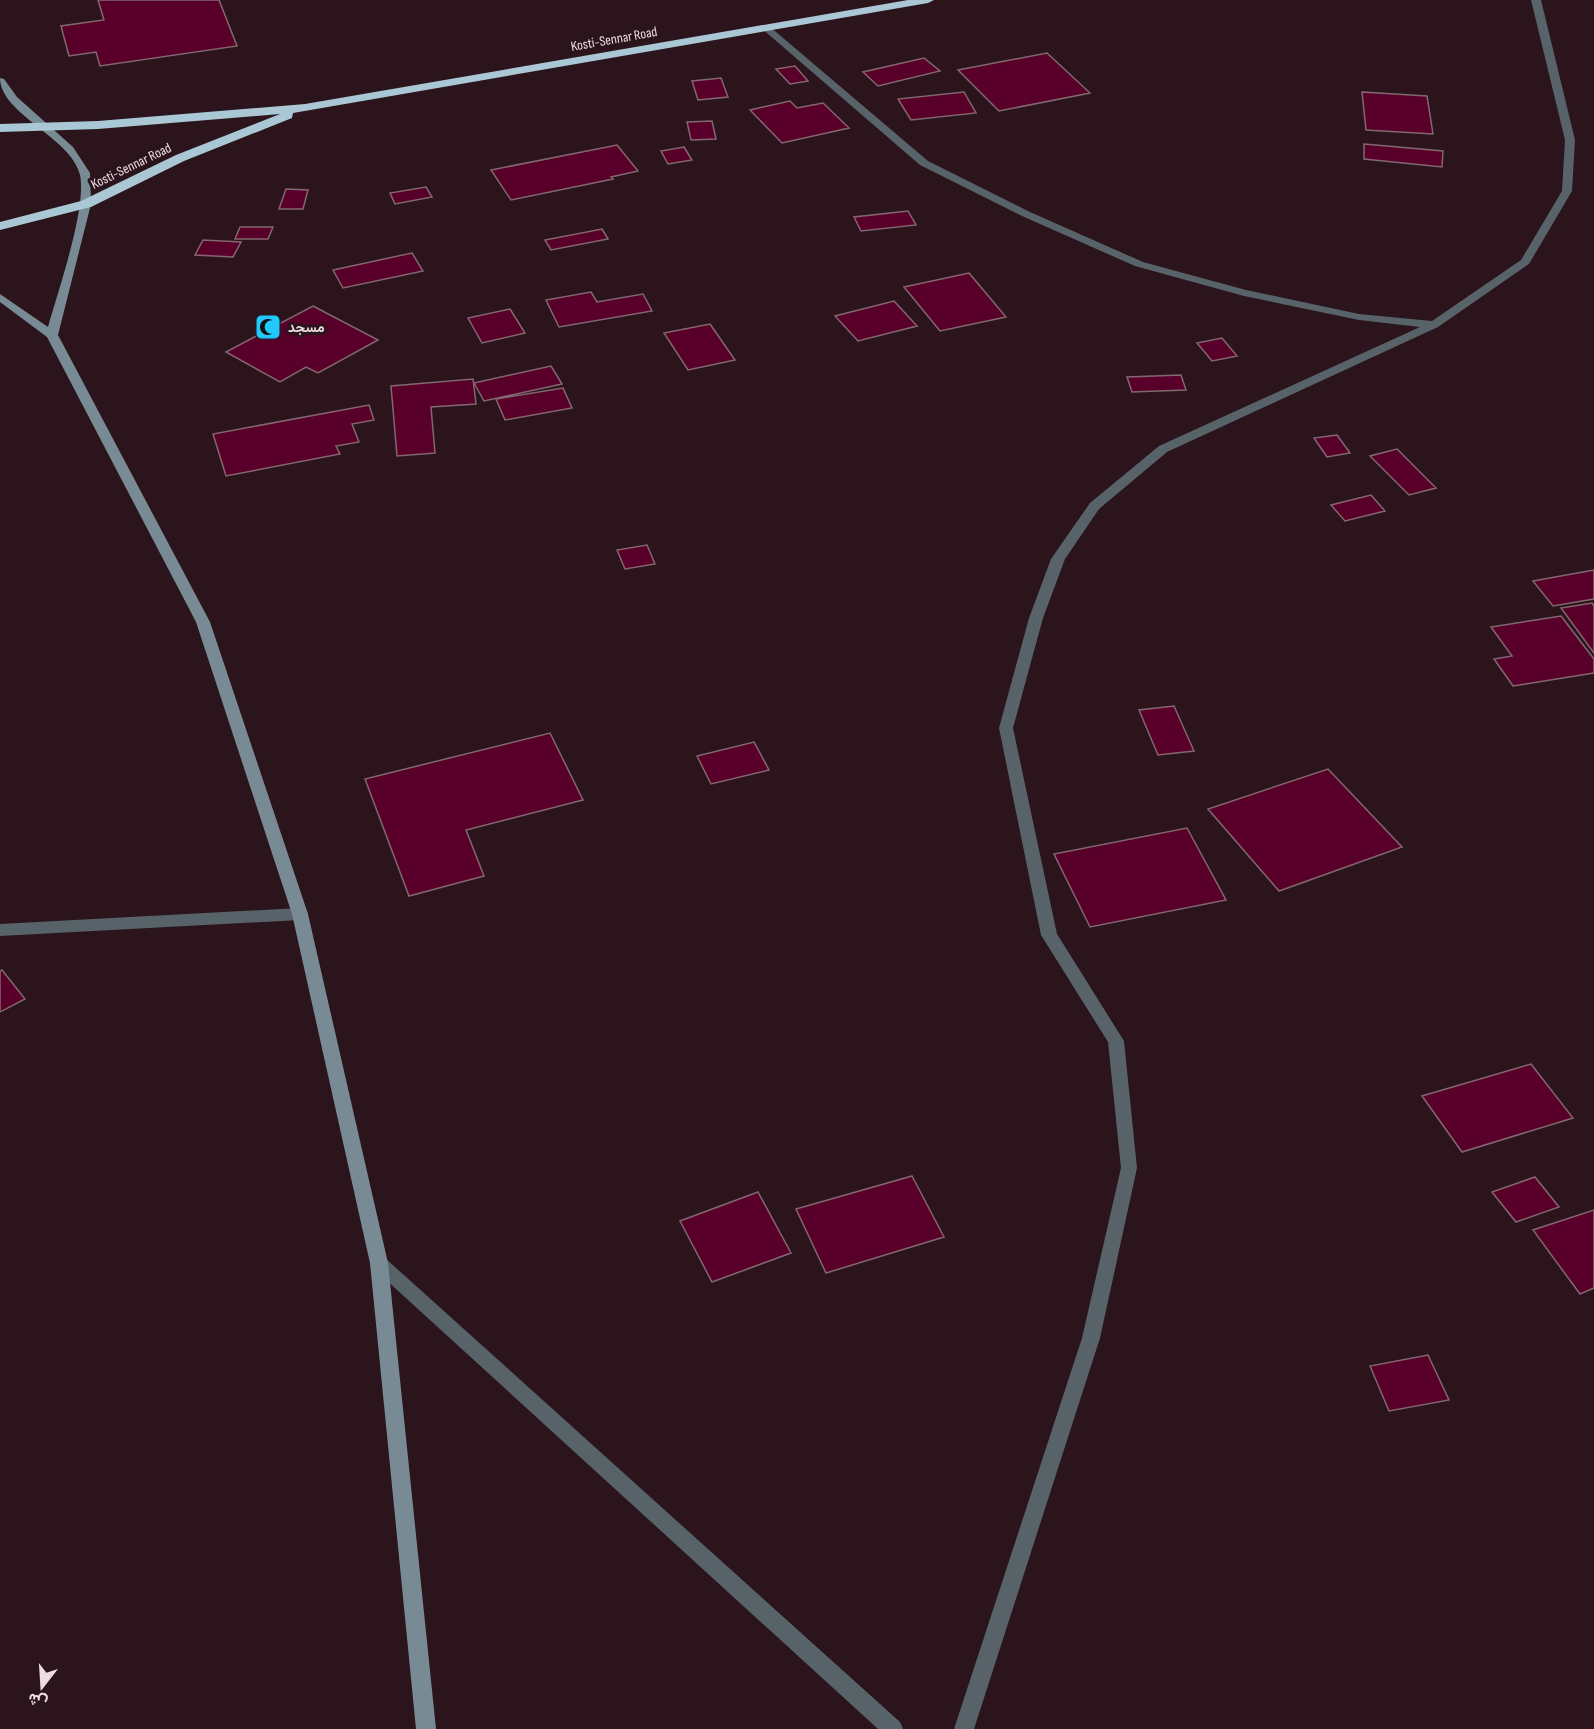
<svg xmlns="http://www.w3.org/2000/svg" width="1594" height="1729" font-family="'Sofia Sans Condensed',Vazirmatn,sans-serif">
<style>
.building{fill:#59002a;stroke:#83676e;stroke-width:1.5}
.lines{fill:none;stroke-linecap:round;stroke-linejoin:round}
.street{fill:#576368;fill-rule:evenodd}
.secondary{fill:#788b94;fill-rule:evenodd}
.highway{fill:#a9c7d5;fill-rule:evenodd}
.labels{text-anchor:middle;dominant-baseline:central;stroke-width:6;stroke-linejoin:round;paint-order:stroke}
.far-street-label{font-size:14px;fill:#eddce0;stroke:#2b141b}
.far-poi-label{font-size:14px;font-weight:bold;fill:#eddce0;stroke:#2b141b;text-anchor:start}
</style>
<rect width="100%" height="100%" fill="#2b141b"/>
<path class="building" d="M98,0H219L237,46L100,66L96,52L69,56L61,26L104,20Z
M1047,53L1090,93L999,111L958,70Z
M924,58L940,71L878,86L863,72Z
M795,66L808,81L790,84L776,69Z
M721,78L728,97L698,100L692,81Z
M964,92L976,113L911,120L898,99Z
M1362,92L1427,96L1433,134L1366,130Z
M790,101L797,108L823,103L849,128L782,143L750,110Z
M712,121L716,139L691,140L687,122Z
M1364,144L1443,151L1442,167L1364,159Z
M617,145L638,171L611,177L613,179L511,200L491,170Z
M684,147L692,160L668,164L661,151Z
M426,187L432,197L395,204L390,193Z
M286,189L308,190L303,209H279Z
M908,211L916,225L861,231L854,217Z
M240,227H273L268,239H235Z
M602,229L608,239L551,250L545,240Z
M203,240L241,242L233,257L195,255Z
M412,253L423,271L343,288L333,270Z
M969,273L1006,317L940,331L904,287Z
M591,292L597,302L643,294L652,311L559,327L546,300Z
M894,301L917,326L858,341L835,316Z
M313,306L378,340L318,373L306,367L280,382L226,352Z
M510,309L525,333L482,343L468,318Z
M710,324L735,360L688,370L664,333Z
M1222,338L1237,356L1212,361L1197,343Z
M551,366L562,384L484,401L474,383Z
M1181,375L1186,390L1132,392L1127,377Z
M473,379L476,404L431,407L435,453L397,456L391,386Z
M563,388L572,408L505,420L496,399Z
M369,405L374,420L352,424L359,442L336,446L340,454L226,476L213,434Z
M1337,435L1350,453L1327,457L1314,438Z
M1397,449L1436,488L1409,495L1370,456Z
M1371,495L1385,511L1345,521L1331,505Z
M647,545L655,564L625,569L617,550Z
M1594,570V599L1553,606L1533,581Z
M1592,603L1594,606V653L1561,608Z
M1561,616L1594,659V673L1513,686L1494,659L1512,656L1491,627Z
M1174,706L1194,751L1158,755L1139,710Z
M550,733L583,800L466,830L484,876L409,896L365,779Z
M754,742L769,770L711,784L697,756Z
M1328,769L1402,847L1279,891L1208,809Z
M1187,828L1226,900L1090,927L1054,854Z
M2,970L25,999L0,1012V971Z
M1531,1064L1573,1118L1462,1152L1422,1096Z
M912,1176L944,1237L826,1273L796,1209Z
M1535,1177L1559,1207L1516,1222L1492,1192Z
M758,1192L791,1253L712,1282L680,1221Z
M1594,1210V1288L1580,1294L1533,1230Z
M1428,1355L1449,1400L1389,1411L1370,1366Z"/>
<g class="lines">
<path class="street" d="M1531,0H1541L1575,140L1572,191L1529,264L1438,327L1167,452L1099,509L1065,559L1043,618L1013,728L1057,934L1124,1041L1137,1168L1100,1338L974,1729H954L1082,1338L1121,1168L1108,1042L1041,935L999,728L1029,618L1051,559L1090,503L1159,446L1420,327L1359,320L1244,296L1135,266L1022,216L920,165L761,28L769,26L928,161L1030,212L1143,262L1246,290L1359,314L1432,321L1521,260L1562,191L1565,140Z
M300,908L305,910L308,914L305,918L300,920L0,936V924Z
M379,1256L385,1258L900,1722L903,1729H878L373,1268L370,1263L373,1258Z"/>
<path class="secondary" d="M0,78L4,79L17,97L73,147L90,173L91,204L58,335L210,622L308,914L388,1263L436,1729H416L370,1263L292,914L196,622L47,337L0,302V294L48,327C58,291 87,208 80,175C72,138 0,114 0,78Z"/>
<path class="highway" d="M908,0H934L928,3L293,113L292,118L184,161L91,207L0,230V222L81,201L176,155L280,114L98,129L0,132V124L98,121L305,104Z"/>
</g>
<defs>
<g id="mosque-square" transform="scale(1.35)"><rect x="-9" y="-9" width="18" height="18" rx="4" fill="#21c9fd" stroke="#2b141b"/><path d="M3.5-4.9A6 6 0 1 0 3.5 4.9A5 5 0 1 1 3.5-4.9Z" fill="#111"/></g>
</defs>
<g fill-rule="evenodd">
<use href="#mosque-square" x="268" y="327"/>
</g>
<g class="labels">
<g class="far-street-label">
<text transform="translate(614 39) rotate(-10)">Kosti-Sennar Road</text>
<text transform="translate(131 166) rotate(-26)">Kosti-Sennar Road</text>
</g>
<g class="far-poi-label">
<text x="288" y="327">مسجد</text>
</g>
</g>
<g transform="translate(42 1687) rotate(197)" stroke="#2b141b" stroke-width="4.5" paint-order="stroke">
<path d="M0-4.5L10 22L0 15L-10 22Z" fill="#eddce0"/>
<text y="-9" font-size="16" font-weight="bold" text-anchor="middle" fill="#eddce0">ش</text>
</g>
</svg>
